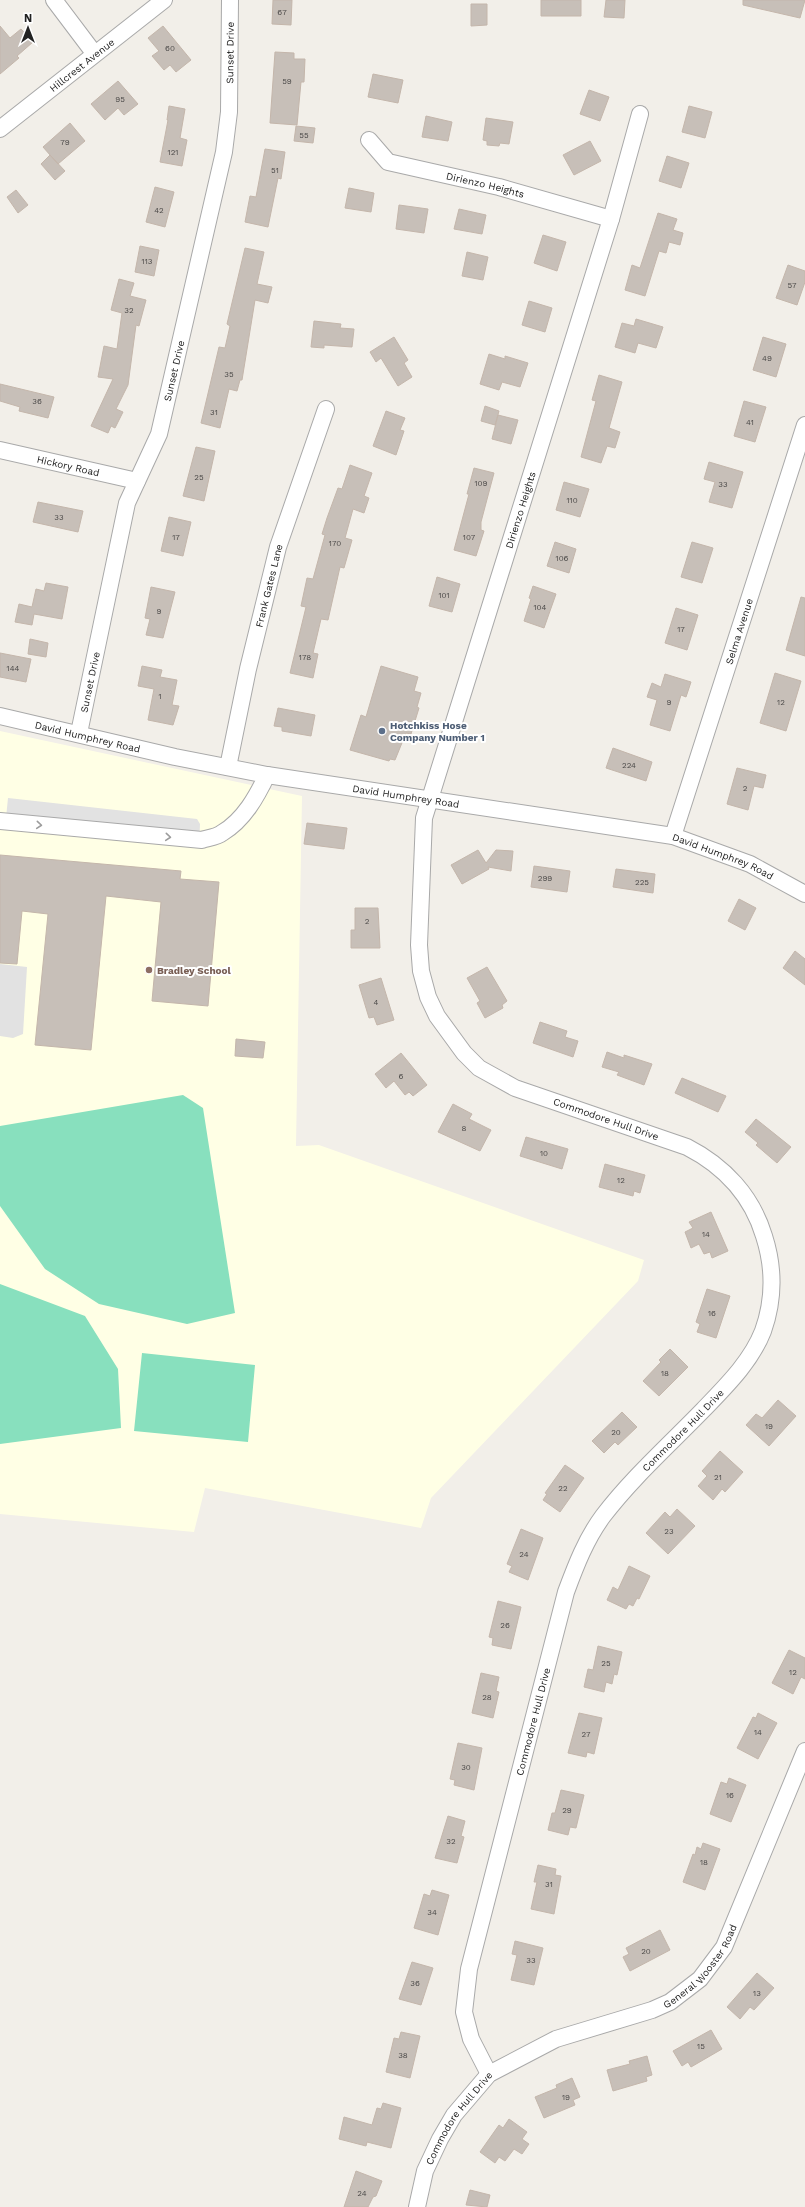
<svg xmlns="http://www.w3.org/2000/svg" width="805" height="2207" font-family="'Work Sans',sans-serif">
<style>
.education{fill:#ffffe5}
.pitch{fill:#88e0be}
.parking{fill:#e2e2e2}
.building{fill:#c7bfb8;stroke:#c4b6ab}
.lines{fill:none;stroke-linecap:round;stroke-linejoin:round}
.minor-casing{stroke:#a9a9a9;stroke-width:18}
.minor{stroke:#fff;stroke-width:16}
.oneway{stroke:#9c9c9c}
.service-dot{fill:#5c6f8a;stroke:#fff;stroke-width:1.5}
.education-dot{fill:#8d6e63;stroke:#fff;stroke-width:1.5}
.labels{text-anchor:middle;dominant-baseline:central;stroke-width:4;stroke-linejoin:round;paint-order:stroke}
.number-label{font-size:8px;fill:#4b4948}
.street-label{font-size:10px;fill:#222;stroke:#fff}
.service-label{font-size:10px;font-weight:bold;fill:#4e5e75;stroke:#fff;text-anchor:start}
.education-label{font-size:10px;font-weight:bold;fill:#785e54;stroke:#fff;text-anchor:start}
</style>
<rect width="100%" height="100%" fill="#f2efe9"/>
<path class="education" d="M0,731L302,796L296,1146L319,1145L644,1260L638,1281L431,1498L421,1528L205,1488L194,1532L0,1514Z"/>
<path class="pitch" d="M183,1095L203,1108L235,1313L187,1324L99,1304L45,1269L0,1206V1126Z
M0,1284L85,1316L118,1369L121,1428L0,1444Z
M142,1353L255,1365L248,1442L134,1431Z"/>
<path class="parking" d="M8,798L197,819L200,824L199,845L5,828Z
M0,964L27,967L23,1034L13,1038L0,1036Z"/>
<path class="building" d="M273,0H292L291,25L272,24Z
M541,0H581V16H541Z
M606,0H625L624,18L604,17Z
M743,0H805L800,18L743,5Z
M471,4H487V25L471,26Z
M0,26L10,38L21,29L33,42L17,56L19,58L0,74Z
M163,26L191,60L176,72L170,65L164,70L152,56L159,51L148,38Z
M275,52L294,53V59H305L304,82H301L297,125L270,123Z
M373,74L403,80L398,103L368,97Z
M118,81L138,104L124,115L118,108L105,120L91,104Z
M589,90L609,97L600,121L580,114Z
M169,106L185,109L180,138L187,140L182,166L160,162L168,120H167Z
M689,106L712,112L705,138L682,132Z
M426,116L452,122L448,141L422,137Z
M486,118L513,122L509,144L500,143L499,146L487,145V141L483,140Z
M70,123L85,141L58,164L43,147Z
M296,126L315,128L313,143L294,141Z
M590,141L601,161L574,175L563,155Z
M265,149L285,152L281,179L278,178L268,227L245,222L250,196L256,197Z
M50,155L65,171L55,180L41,164Z
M667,156L689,163L681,188L659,181Z
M155,187L174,192L165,227L146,222Z
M349,188L374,193L371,212L345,208Z
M16,190L28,205L18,213L7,197Z
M399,205L428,209L424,233L396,229Z
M459,209L486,215L482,234L454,229Z
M658,213L677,219L673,230L683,233L680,245L669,242L666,253L659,251L645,296L625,290L632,265L640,268Z
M543,235L566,242L557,271L534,263Z
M140,246L159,250L154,276L135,272Z
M245,248L264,252L257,284L272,287L268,303L255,300L242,380H240L237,391L229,389L220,428L201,423L219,347L225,348L230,326L227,324Z
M467,252L488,257L483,280L462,276Z
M788,265L805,271V282L797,305L776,298Z
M119,279L134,283L130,296L146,300L139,326L136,325L128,385L116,409L123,412L115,428L111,426L108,433L91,426L113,379L98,377L104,346L117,349L122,313L111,310Z
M529,301L552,308L545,332L522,325Z
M636,319L663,327L656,348L638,343L635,353L615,347L622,323L634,326Z
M314,321L341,324L340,328L354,329L352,347L324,345V348L311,347Z
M394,337L408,360L404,363L412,377L398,386L381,358L376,362L370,352Z
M763,337L786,344L776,377L753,370Z
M489,354L505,359V356L528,363L520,387L502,382L499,390L480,384Z
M599,375L622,382L609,428L620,432L615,448L607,446L601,463L581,457L596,401L592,400Z
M0,384L54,397L48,418L19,411L20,407L0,401Z
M744,401L766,407L755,442L734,436Z
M485,406L499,411L495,425L481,421Z
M386,411L405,418L400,430L404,431L396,455L373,446Z
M498,415L518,420L511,444L492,439Z
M196,447L215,451L204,501L183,496Z
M709,462L743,472L732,508L709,502L715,482L704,479Z
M350,465L372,473L364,496L369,498L364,513L353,509L345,538L352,540L344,568L340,567L328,620L321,619L313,653L318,654L313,678L290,673L306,607L301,606L307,578L313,579L325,535L322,534L327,518L338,488L342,489Z
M474,468L494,473L481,522V530L484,531L476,556L454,550L469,494H467Z
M564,482L589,489L580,517L556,510Z
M38,502L83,511L78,532L33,522Z
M169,517L191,522L183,556L161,551Z
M555,542L576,549L569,573L547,566Z
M692,542L713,548L702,583L681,577Z
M437,577L460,584L452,612L429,606Z
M46,583L68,587L62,619L34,614L32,625L15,622L19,604L32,607L36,589L44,591Z
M533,586L556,594L544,628L524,621L531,599L529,598Z
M151,587L175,592L163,638L146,635L150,619L145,618Z
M801,597L805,598V656L786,650Z
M676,608L698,615L687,650L665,643Z
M30,639L48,643L46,657L28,654Z
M0,653L31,659L26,682L0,677Z
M142,666L162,670L160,677L177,680L172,705L179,706L173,725L148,720L154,689L138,686Z
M381,666L418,677L414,691L421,693L417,707L419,708L411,734L406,733L395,760L390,759L389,761L350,750L361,715L366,717Z
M775,673L801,681L786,731L760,723Z
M665,674L691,682L686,697L681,695L670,731L650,725L657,700L647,697L652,683L661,687Z
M278,708L315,715L311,736L282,731V727L274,726Z
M613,748L652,762L646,781L606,768Z
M737,768L766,775L763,788L754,786L748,810L727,804Z
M307,823L347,828L344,849L304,844Z
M478,850L486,863L496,850L513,851L511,871L488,867L489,869L462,884L451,865Z
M0,855L181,871L180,879L219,882L208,1006L152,1001L161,902L106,896L91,1050L35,1045L48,914L22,911L17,964L0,963Z
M534,866L570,871L567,892L531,887Z
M616,869L655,874L653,893L613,887Z
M739,899L756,908L745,930L728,921Z
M355,908H378L380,948H351V930H355Z
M795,951L805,959V985L783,968Z
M487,967L507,1001L502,1005L503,1008L485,1018L477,1003L480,1001L467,978Z
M381,978L394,1020L377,1025L374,1017L369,1018L359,985Z
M540,1022L567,1031L565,1037L578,1041L573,1057L533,1043Z
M236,1039L265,1042L263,1058L235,1056Z
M607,1052L624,1058V1055L652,1064L644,1085L617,1075L619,1072L602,1067Z
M401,1053L427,1085L413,1096L409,1092L405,1095L394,1081L386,1088L375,1074Z
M682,1078L726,1096L718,1112L675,1093Z
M453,1104L472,1114L469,1119L491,1130L480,1151L438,1132Z
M756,1119L791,1147L777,1163L756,1145L758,1143L745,1132Z
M526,1137L568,1149L562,1169L520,1156Z
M605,1164L645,1175L640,1193L634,1191L633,1196L599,1187Z
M711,1212L728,1251L712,1258L710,1252L704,1254L699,1244L691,1248L685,1232L693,1228L689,1222Z
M707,1289L730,1296L716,1338L697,1332L700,1324L696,1322Z
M670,1349L688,1367L659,1396L643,1381L661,1362L659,1360Z
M778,1400L796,1416L769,1446L746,1425L756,1414L762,1418Z
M622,1412L637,1427L618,1445L615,1442L604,1453L592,1441Z
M720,1451L743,1472L725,1492L722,1489L713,1500L698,1486L707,1476L702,1471Z
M565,1465L584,1478L560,1512L543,1500L547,1494L545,1493Z
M677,1509L695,1526L668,1554L646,1533L665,1512L670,1517Z
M521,1529L543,1538L528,1580L509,1572L512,1566L507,1564Z
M629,1566L650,1576L639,1599L637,1598L633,1606L629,1604L626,1609L607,1600L613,1587L618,1590Z
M498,1601L521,1607L511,1649L492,1645L493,1638L489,1637Z
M598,1646L622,1652L617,1675L614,1674L612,1684L606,1682L604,1692L584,1687L588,1669L593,1670Z
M789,1650L805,1658V1679L801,1677L793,1694L772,1683Z
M481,1673L499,1677L496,1691L499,1692L493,1718L472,1713Z
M579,1713L602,1718L594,1754L587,1752L586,1757L568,1753Z
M758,1713L777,1723L758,1759L737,1748L753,1717L756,1718Z
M458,1743L482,1748L474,1790L454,1785L455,1780L450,1779Z
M729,1778L746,1785L731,1822L710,1814L721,1782L727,1784Z
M561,1790L584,1795L576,1828L570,1827L568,1835L548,1830L552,1813H555Z
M448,1816L465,1821L461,1836L464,1837L457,1863L435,1858Z
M703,1843L720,1849L705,1890L683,1882L693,1854L695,1855L697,1847L701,1849Z
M538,1865L556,1869L555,1875L561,1876L554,1914L531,1909L537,1882H534Z
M432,1890L449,1895L438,1935L414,1928L424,1894L430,1896Z
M660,1930L670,1950L630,1971L623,1957L629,1954L626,1948Z
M515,1941L543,1948L534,1985L511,1980L517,1955L512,1954Z
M412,1962L433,1968L421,2005L399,1999Z
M757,1973L774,1988L754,2010L750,2007L740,2019L727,2007Z
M711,2030L722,2049L691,2067L688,2062L682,2066L673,2051Z
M401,2032L420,2036L410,2078L386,2072L394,2038L399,2039Z
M647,2056L652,2075L646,2077L647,2081L613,2091L607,2070L630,2064L629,2061Z
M572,2078L580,2097L573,2100L575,2105L544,2118L535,2097L557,2088L556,2085Z
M383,2103L401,2108L391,2148L367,2142L366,2146L339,2139L344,2117L372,2125L377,2108L381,2109Z
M509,2119L527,2132L522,2139L529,2144L522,2154L514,2149L505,2161L499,2157L495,2163L480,2152L499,2125L503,2128Z
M356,2171L382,2181L376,2196L373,2197L368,2207H344Z
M470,2190L490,2195L487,2207L466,2205Z"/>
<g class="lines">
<g class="minor-casing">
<g id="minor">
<path d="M54,0L94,53"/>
<path id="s1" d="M0,129L164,0"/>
<path id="s2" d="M369,140L388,162L499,187L611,219"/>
<path id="s3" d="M0,450L137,481"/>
<path id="s4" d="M0,716L175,757L267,775L673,836L750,864L805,894"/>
<path id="s5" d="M79,733L127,503L159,434L224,152L229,112L230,0"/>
<path id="s6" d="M228,767L248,669L278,547L326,409"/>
<path d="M0,821L202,840C208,838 217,837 222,833C244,820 257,796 267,775"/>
<path id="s7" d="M673,836L805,425"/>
<path id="s8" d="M489,2074L471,2039L464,2012L469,1969L566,1592C576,1565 586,1539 603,1516C632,1478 669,1445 703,1410C725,1387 751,1362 763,1331C774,1300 774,1267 764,1236C752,1196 724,1166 687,1147L515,1088L479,1068L464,1053L437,1016L428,997L421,971L419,945L424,818L611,219L640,114"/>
<path id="s9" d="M417,2207L425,2171L440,2139L454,2115L489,2074L556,2039L652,2010L670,2002L700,1979L724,1947L805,1751"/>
</g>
</g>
<use href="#minor" class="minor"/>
</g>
<defs><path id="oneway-chevron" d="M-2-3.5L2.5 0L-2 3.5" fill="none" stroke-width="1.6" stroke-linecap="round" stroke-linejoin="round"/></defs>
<g class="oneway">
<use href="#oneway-chevron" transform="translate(39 825) rotate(5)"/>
<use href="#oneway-chevron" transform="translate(168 837) rotate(5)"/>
</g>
<circle class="service-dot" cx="382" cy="731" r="4"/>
<circle class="education-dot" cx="149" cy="970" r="4"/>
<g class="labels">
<g class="number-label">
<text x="282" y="12">67</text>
<text x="170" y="48">60</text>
<text x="287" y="81">59</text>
<text x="120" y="99">95</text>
<text x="304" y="135">55</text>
<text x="65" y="142">79</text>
<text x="173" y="152">121</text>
<text x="275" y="170">51</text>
<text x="159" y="210">42</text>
<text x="147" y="261">113</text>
<text x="792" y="285">57</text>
<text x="129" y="310">32</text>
<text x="767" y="358">49</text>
<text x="229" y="374">35</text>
<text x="37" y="401">36</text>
<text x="214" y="412">31</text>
<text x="750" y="422">41</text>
<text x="199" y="477">25</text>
<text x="481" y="483">109</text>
<text x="723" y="484">33</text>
<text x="572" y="500">110</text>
<text x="59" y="517">33</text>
<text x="176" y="537">17</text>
<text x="469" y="537">107</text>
<text x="335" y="543">170</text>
<text x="562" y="558">106</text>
<text x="444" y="595">101</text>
<text x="540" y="607">104</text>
<text x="159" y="611">9</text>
<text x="681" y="629">17</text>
<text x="305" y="657">178</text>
<text x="13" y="668">144</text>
<text x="160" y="696">1</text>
<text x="669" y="702">9</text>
<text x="781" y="702">12</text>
<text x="629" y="765">224</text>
<text x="745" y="788">2</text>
<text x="545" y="878">299</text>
<text x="642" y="882">225</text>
<text x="367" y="921">2</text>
<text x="376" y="1002">4</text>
<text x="401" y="1076">6</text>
<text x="464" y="1128">8</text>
<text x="544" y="1153">10</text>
<text x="621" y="1180">12</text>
<text x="706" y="1234">14</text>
<text x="712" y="1313">16</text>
<text x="665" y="1373">18</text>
<text x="769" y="1426">19</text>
<text x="616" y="1432">20</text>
<text x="718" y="1477">21</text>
<text x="563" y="1488">22</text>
<text x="669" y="1531">23</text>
<text x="524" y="1554">24</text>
<text x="505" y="1625">26</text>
<text x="606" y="1663">25</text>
<text x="793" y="1672">12</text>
<text x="487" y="1697">28</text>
<text x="758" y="1732">14</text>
<text x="586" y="1734">27</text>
<text x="466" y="1767">30</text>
<text x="730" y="1795">16</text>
<text x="567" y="1810">29</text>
<text x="451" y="1841">32</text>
<text x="704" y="1862">18</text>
<text x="549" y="1884">31</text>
<text x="432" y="1912">34</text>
<text x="646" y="1951">20</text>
<text x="531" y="1960">33</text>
<text x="415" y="1983">36</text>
<text x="757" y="1993">13</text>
<text x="701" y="2046">15</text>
<text x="403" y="2055">38</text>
<text x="566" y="2097">19</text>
<text x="362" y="2193">24</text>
</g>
<g class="street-label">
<text stroke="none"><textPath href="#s5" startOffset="700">Sunset Drive</textPath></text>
<text stroke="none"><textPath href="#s1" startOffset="104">Hillcrest Avenue</textPath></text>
<text stroke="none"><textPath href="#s2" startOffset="129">Dirienzo Heights</textPath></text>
<text stroke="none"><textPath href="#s5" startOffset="376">Sunset Drive</textPath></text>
<text stroke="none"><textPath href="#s3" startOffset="70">Hickory Road</textPath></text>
<text stroke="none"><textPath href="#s8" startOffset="1862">Dirienzo Heights</textPath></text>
<text stroke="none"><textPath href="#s6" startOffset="186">Frank Gates Lane</textPath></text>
<text stroke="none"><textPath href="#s7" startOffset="215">Selma Avenue</textPath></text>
<text stroke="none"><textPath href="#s5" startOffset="52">Sunset Drive</textPath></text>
<text stroke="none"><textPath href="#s4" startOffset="90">David Humphrey Road</textPath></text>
<text stroke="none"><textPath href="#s4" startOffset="414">David Humphrey Road</textPath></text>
<text stroke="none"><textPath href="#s4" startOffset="738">David Humphrey Road</textPath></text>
<text transform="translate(606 1119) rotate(19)">Commodore Hull Drive</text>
<text stroke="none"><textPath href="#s8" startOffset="702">Commodore Hull Drive</textPath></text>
<text stroke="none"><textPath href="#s8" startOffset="366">Commodore Hull Drive</textPath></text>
<text stroke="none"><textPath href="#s9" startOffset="397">General Wooster Road</textPath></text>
<text stroke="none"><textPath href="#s9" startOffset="100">Commodore Hull Drive</textPath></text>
</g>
<g class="service-label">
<text x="390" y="725">Hotchkiss Hose<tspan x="390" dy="12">Company Number 1</tspan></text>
</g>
<g class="education-label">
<text x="157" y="970">Bradley School</text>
</g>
</g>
<g transform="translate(28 28)" stroke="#ffffff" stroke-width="3" paint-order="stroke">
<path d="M0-3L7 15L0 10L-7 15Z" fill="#222222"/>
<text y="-6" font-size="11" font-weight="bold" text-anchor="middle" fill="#222222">N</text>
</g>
</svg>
